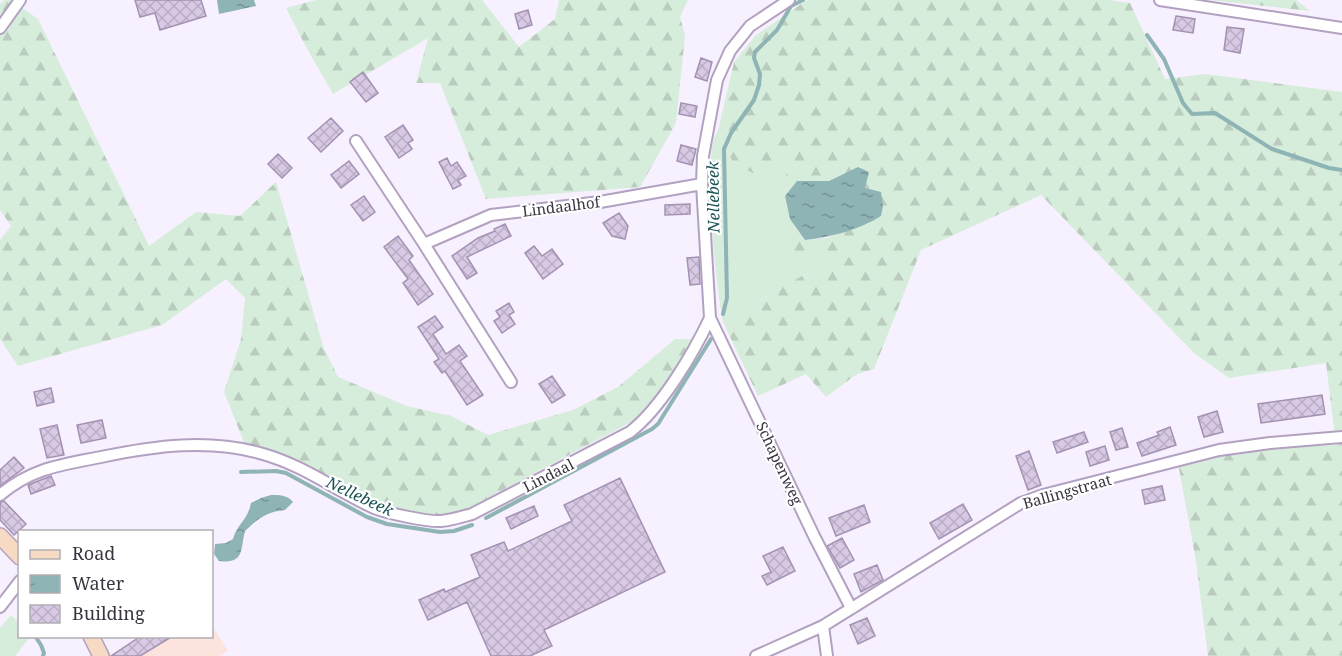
<svg xmlns="http://www.w3.org/2000/svg" width="1342" height="656" font-family="'Noto Serif',serif">
<style>
.education{fill:#fde3de}
.grass{fill:#d7eddb}
.forest{fill:url(#forest-firs)}
.water{fill:url(#water-ripples)}
.lines{fill:none;stroke-linecap:round;stroke-linejoin:round}
.stream{stroke:#8eb4b6;stroke-width:4}
.building{fill:url(#building-cross-hatch);stroke:#a392b2;stroke-width:1.5}
.street-casing{stroke:#b3a1c1;stroke-width:14}
.secondary-casing{stroke:#b3a1c1;stroke-width:18}
.street{stroke:#fff;stroke-width:10}
.secondary{stroke:#f6dac4;stroke-width:15}
.labels{text-anchor:middle;dominant-baseline:central;stroke-width:4.5;stroke-linejoin:round;paint-order:stroke}
.street-label{font-size:15px;fill:#3b3441;stroke:#fff}
.water-label{font-size:16px;font-style:italic;fill:#1c5456;stroke:#fff}
</style>
<defs>
<pattern id="forest-firs" width="22" height="20" patternUnits="userSpaceOnUse" patternTransform="scale(1.5)"><rect width="22" height="20" fill="#d7eddb"/><path d="M5 1l3.5 6h-7zM16 11l3.5 6h-7z" fill="#b9ccbd"/></pattern>
<pattern id="water-ripples" width="26" height="14" patternUnits="userSpaceOnUse" patternTransform="scale(1.5)"><rect width="26" height="14" fill="#8eb4b6"/><path d="M2 4q2-2 4 0t4 0M15 11q2-2 4 0t4 0" fill="none" stroke="#759396"/></pattern>
<pattern id="building-cross-hatch" width="8" height="8" patternUnits="userSpaceOnUse" patternTransform="scale(1.5)"><rect width="8" height="8" fill="#d8c9e4"/><path d="M0 0l8 8M0 8l8-8" fill="none" stroke="#baadc5"/></pattern>
</defs>
<rect width="100%" height="100%" fill="#f7f0fe"/>
<path class="education" d="M212,626L228,651L219,656H109L141,637L212,636Z"/>
<path class="grass" d="M718,131L733,163L776,158L789,167L780,193L785,196L790,219L797,229L791,233L806,257L832,254L824,263L723,322C717,289 700,155 718,131Z
M11,615L19,623L20,636L30,637L15,656H0V628Z"/>
<path class="forest" d="M4,0H11L38,19L149,246L196,212L240,216L276,182L323,346L338,377L407,406L451,416L488,435L573,410L618,387L675,339H695L652,411L446,520L376,503L306,466L246,447L224,392L241,339L245,298L226,279L162,325L18,366L0,339V240L11,226L0,210V4Z
M316,0H482L519,47L555,19L559,0H688L680,17L685,35L676,123L640,187L486,199L440,83H416L428,38L333,94L305,45L286,8Z
M807,0H1109L1130,3L1165,79L1206,74L1342,92V656H1208L1196,561L1178,463L1264,448L1336,445L1326,363L1229,378L1194,353L1041,195L921,250L874,369L857,374L826,397L806,374L758,396L723,322L824,263L831,255L806,257L794,251L791,233L797,229L805,240L826,238L870,223L865,188L845,173L829,181H797L785,196L780,193L789,167L776,158L757,175L733,163L718,131L734,62L756,35Z
M1210,0H1296L1310,11Z"/>
<path class="water" d="M217,0H254L256,6L219,14Z
M858,167L869,172L865,188L881,192L883,206L881,216C859,230 831,237 805,240L790,219L785,196L797,181H829Z
M271,495C279,495 288,495 293,502L285,510C266,512 259,518 245,531C240,550 245,564 219,561L214,554L215,544L226,543L233,539C237,524 248,520 251,503L261,498Z"/>
<g class="lines">
<path class="stream" d="M1147,35L1164,59L1183,103L1192,114L1215,113L1272,149L1329,168L1342,170
M723,314L727,298L724,149L731,133L754,100L759,85L760,74L754,58L755,52L777,30L791,6L803,0
M241,472L276,471L286,473L367,517L387,524L440,532L454,531L472,525
M486,518L652,429L658,424L711,339
M35,636L41,645L44,653L43,656"/>
</g>
<path class="building" d="M135,0H201L206,16L160,30L155,13L140,17Z
M528,10L532,25L519,29L515,14Z
M1176,16L1195,19L1193,33L1173,30Z
M1227,27L1244,29L1240,53L1224,50Z
M701,58L712,62L707,81L695,77Z
M363,72L378,93L366,102L350,82Z
M681,103L697,106L695,117L679,114Z
M331,118L343,131L321,152L308,138Z
M403,125L413,140L408,143L412,149L399,158L385,137Z
M681,145L696,149L692,165L677,161Z
M278,154L292,168L282,178L268,164Z
M447,158L451,166L457,162L466,176L458,180L461,185L453,189L439,162Z
M349,161L359,174L341,188L331,175Z
M364,196L375,212L363,221L351,205Z
M690,204V214L665,215V205Z
M619,213L628,226L625,239L612,236L603,223Z
M505,224L511,236L467,257L477,273L467,279L452,256L478,238L495,231L494,229Z
M398,236L413,256L409,260L433,294L418,305L403,283L408,279L384,247Z
M534,246L542,256L552,249L563,264L543,279L525,253Z
M699,257L700,284L690,285L687,258Z
M509,303L514,312L509,315L515,324L502,333L494,321L500,317L496,311Z
M435,316L443,327L433,334L446,354L459,345L467,356L460,361L483,395L467,405L445,371L442,373L434,362L439,359L418,327Z
M552,376L565,395L552,403L539,384Z
M51,388L54,402L37,406L34,392Z
M1322,395L1325,414L1261,423L1258,404Z
M1217,411L1223,432L1204,437L1198,417Z
M102,420L106,438L81,443L77,425Z
M57,425L64,455L47,458L40,429Z
M1170,427L1176,445L1142,456L1137,443L1159,435L1157,432Z
M1122,428L1128,447L1116,450L1110,432Z
M1084,432L1088,442L1057,453L1053,442Z
M1105,446L1109,460L1090,466L1086,452Z
M1029,451L1041,485L1028,490L1016,456Z
M14,457L24,468L0,486V470Z
M51,476L55,485L31,494L28,485Z
M620,478L665,572L544,630L552,646L530,656H491L467,602L428,620L419,600L444,589L445,592L480,577L471,555L504,542L508,551L572,521L564,505Z
M1162,486L1165,500L1145,504L1142,490Z
M4,501L26,524L14,535L0,520V502Z
M963,504L972,520L939,539L930,523Z
M864,505L870,522L836,536L829,518Z
M534,506L538,516L511,529L506,518Z
M842,538L854,560L840,568L827,546Z
M783,547L795,571L767,585L762,576L771,572L763,556Z
M877,565L883,580L861,592L854,574Z
M867,618L875,636L858,644L850,625Z
M141,636H173L140,656H111Z"/>
<g class="lines">
<g class="street-casing">
<path id="street" d="M1160,0L1342,28
M0,28L20,0
M356,141L424,244L491,215L600,202L702,184
M424,244L511,382
M710,318L814,536L851,608
M0,495C32,468 61,465 101,457C154,446 209,438 263,454C305,466 335,490 374,508C387,513 427,522 441,521C452,520 461,517 472,514L630,432C661,408 693,354 710,318L702,184L703,156L717,80L730,51L750,26L789,0
M0,607L20,581
M823,626L827,656
M756,656L823,626L1021,503L1043,495L1219,450L1270,443L1342,437"/>
</g>
<g class="secondary-casing">
<path id="secondary" d="M0,536L20,557
M91,636L101,656"/>
</g>
<use href="#street" class="street"/>
<use href="#secondary" class="secondary"/>
</g>
<g class="labels">
<g class="street-label">
<text transform="translate(561 206) rotate(-7)">Lindaalhof</text>
<text transform="translate(780 463) rotate(65)">Schapenweg</text>
<text transform="translate(548 475) rotate(-27)">Lindaal</text>
<text transform="translate(1067 491) rotate(-16)">Ballingstraat</text>
</g>
<g class="water-label">
<text transform="translate(713 197) rotate(-91)">Nellebeek</text>
<text transform="translate(360 496) rotate(25)">Nellebeek</text>
</g>
</g>
<rect x="18" y="530" width="195" height="108" fill="#ffffff" stroke="#b1aeb3" stroke-width="1.5"/>
<rect x="30" y="550" width="30" height="9" fill="#f6dac4" stroke="#b1aeb3" stroke-width="1.5"/>
<text x="72" y="560" font-size="18" fill="#3b3441">Road</text>
<rect x="30" y="575" width="30" height="18" fill="url(#water-ripples)" stroke="#b1aeb3" stroke-width="1.5"/>
<text x="72" y="590" font-size="18" fill="#3b3441">Water</text>
<rect x="30" y="605" width="30" height="18" fill="url(#building-cross-hatch)" stroke="#b1aeb3" stroke-width="1.5"/>
<text x="72" y="620" font-size="18" fill="#3b3441">Building</text>
</svg>
